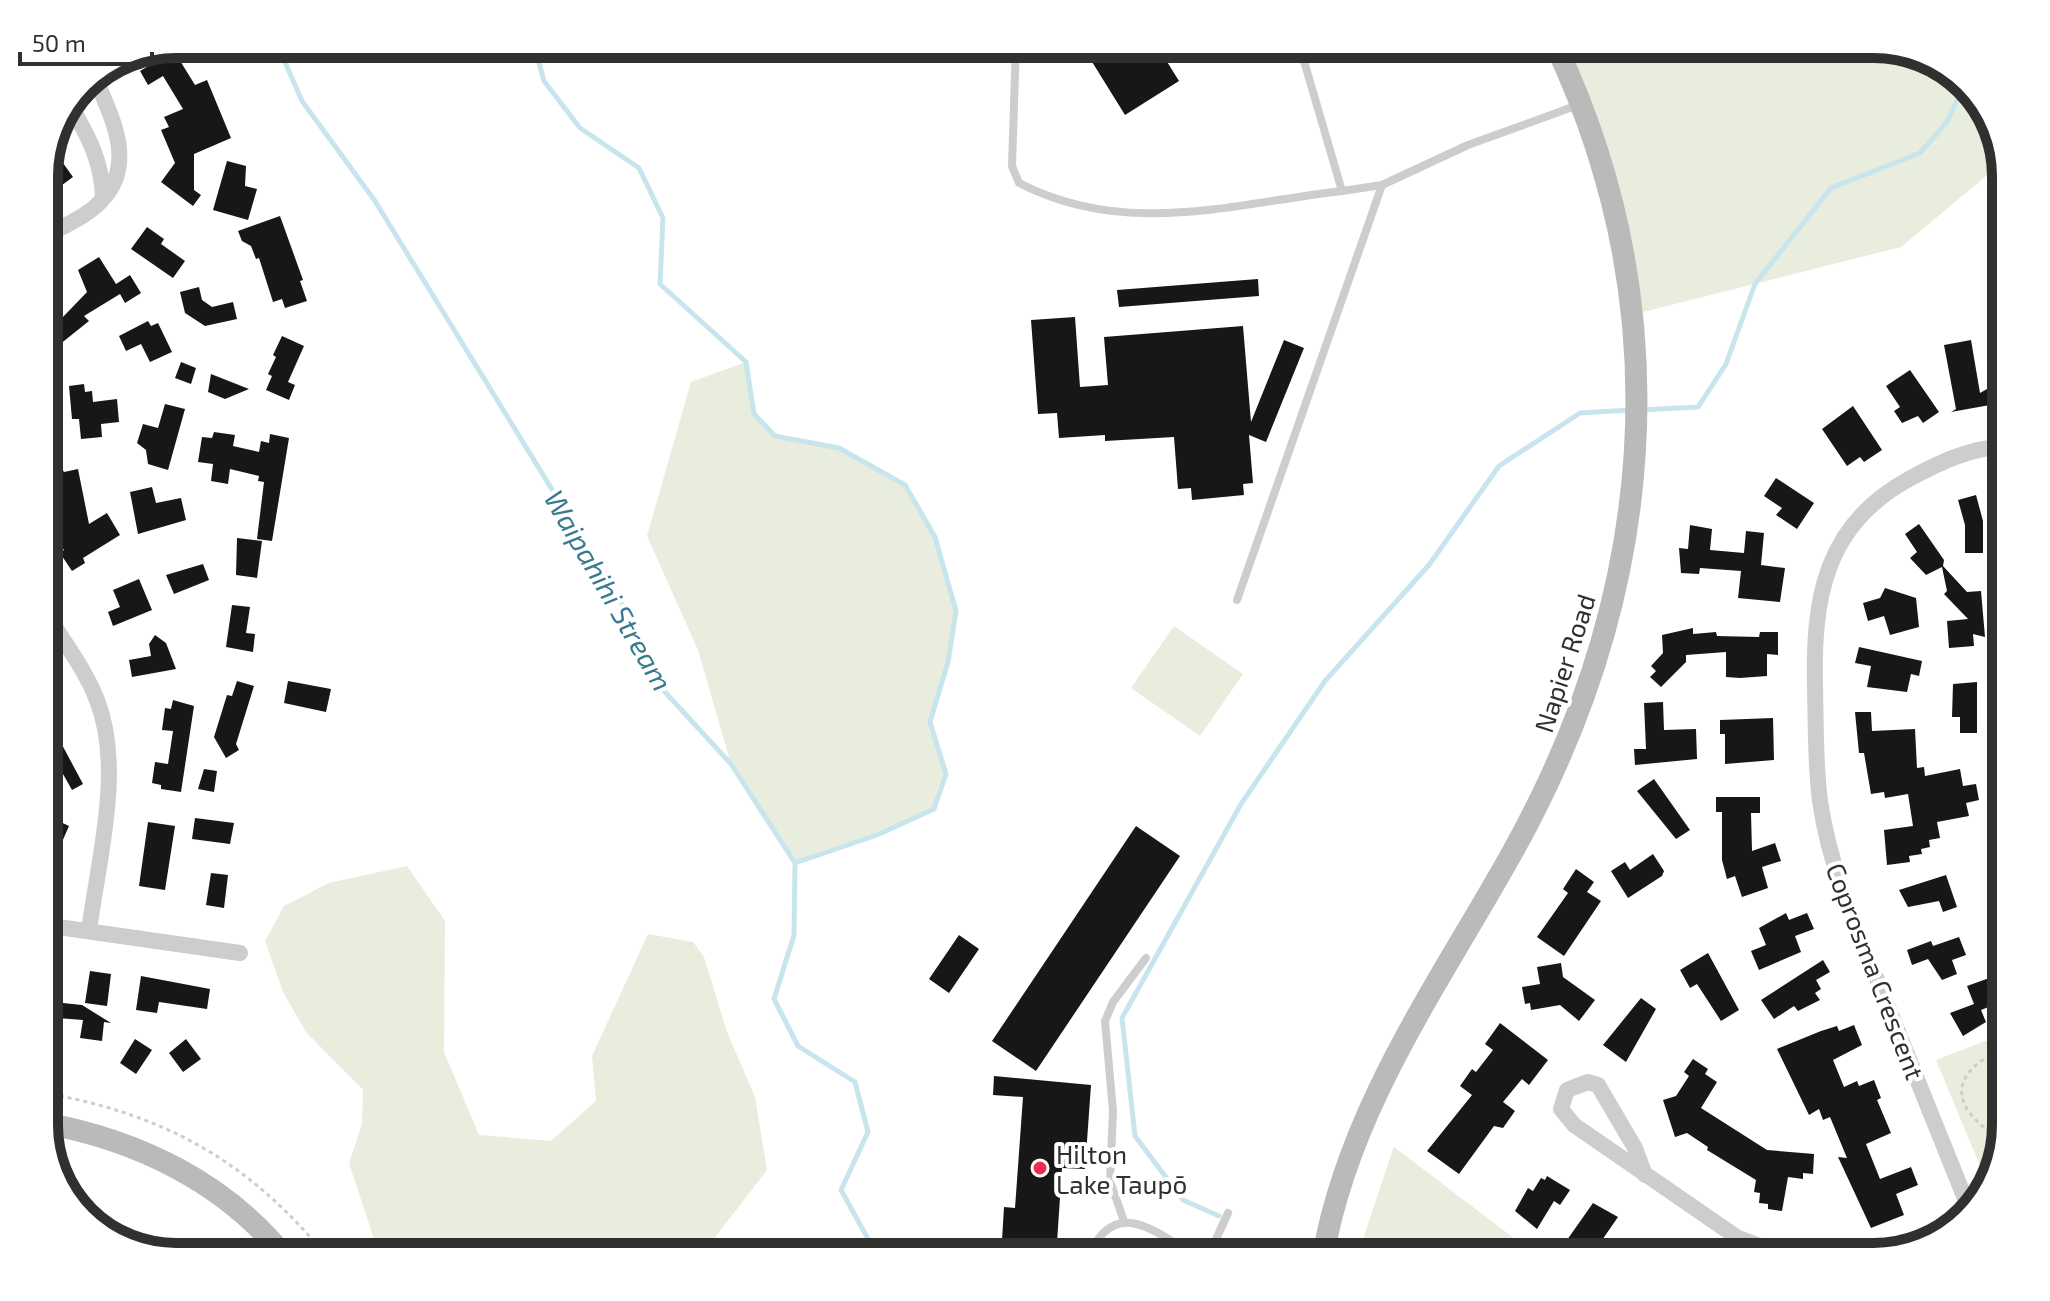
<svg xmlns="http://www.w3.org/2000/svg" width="2050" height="1301" font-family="'Exo 2',sans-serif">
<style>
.green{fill:#e8eddd}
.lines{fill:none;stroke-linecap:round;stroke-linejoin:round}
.stream{stroke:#c8e5ee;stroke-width:5}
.building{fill:#171717}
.path{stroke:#cdcdcd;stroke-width:3;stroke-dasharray:4 4;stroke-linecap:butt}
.lane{stroke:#cdcdcd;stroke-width:8}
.street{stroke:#cdcdcd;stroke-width:16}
.secondary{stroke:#bababa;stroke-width:22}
.poi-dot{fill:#ee2a56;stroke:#fff;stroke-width:3}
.labels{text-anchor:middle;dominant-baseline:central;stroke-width:8;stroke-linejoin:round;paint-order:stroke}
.street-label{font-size:26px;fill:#303030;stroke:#fff}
.poi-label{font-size:26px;fill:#303030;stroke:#fff;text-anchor:start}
.water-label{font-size:28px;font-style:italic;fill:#377a8f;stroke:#fff}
.rim{fill:none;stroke:#303030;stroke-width:10}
</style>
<rect width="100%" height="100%" fill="#fff"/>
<path class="green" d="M1554,44H1874L1947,66L1988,110L2004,161L1901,247L1635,314Z
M746,362L754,414L775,436L839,448L905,485L935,537L956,611L948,662L930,722L946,774L934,809L877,835L795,863L731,764L698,650L647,536L691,382Z
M1174,626L1243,674L1200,736L1131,688Z
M407,866L445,921L444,1052L479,1135L551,1141L596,1101L592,1056L648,934L693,942L704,957L727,1032L755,1097L767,1170L709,1245L708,1257H380L349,1163L362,1124L363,1090L306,1032L283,992L265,941L284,906L329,883Z
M2006,1033V1125L1988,1185L1936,1060Z
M1394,1146V1147L1539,1257H1357Z"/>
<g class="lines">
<path class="stream" d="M277,44L302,101L375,201L621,602L654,680L731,764L795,863L794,935L774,999L798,1046L855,1082L868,1132L841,1190L878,1257
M534,44L544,81L580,128L639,168L663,218L660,284L746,362L754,414L775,436L839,448L905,485L935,537L956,611L948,662L930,722L946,774L934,809L877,835L795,863
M1640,410L1698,407L1726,364L1755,284L1831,188L1920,153L1947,122L1964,85
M1219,1216L1183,1200L1135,1136L1122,1018L1241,804L1325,681L1429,565L1499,466L1580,413L1630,410"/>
</g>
<path class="building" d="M1081,44H1156L1179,81L1125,115Z
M174,51L195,85L207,80L231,138L194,154V190L201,195L193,206L161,182L175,163L161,130L169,127L164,117L183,109L163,76L148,85L140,71Z
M53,149L73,177L58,188L44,168Z
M227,161L246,166L245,186L257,189L248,220L213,210Z
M280,216L303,280L300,281L307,301L285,308L282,299L273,302L259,258L256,259L251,246L242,241L238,231Z
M147,227L164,239L161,244L185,261L173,278L131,249Z
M99,257L116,284L130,275L141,293L125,303L120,294L84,316L89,321L59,345L44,331V301L62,318L87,292L78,270Z
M1258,279L1259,296L1119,307L1117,290Z
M199,287L202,300L212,307L233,302L237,319L205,326L185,313L180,292Z
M2006,296V341L2003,342L1990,301Z
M1075,317L1080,387L1108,385L1104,337L1243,326L1251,422L1284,340L1304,348L1266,442L1249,435L1253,483L1243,484L1244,495L1192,500L1191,488L1178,489L1174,437L1105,441V435L1059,438L1057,413L1038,414L1031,320Z
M148,321L151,326L158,323L172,352L150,362L141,344L126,351L119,336Z
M282,336L304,346L288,382L295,385L289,400L266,390L272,376L268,374L276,357L273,355Z
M1971,340L1980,393L1987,389L1990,405L1951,412L1956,409L1944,345Z
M181,362L196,368L191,384L175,378Z
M1910,370L1939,412L1923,423L1918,416L1902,423L1894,411L1900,407L1886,386Z
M211,374L249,389L225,399L208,392Z
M84,384L85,392L92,391L93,402L117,399L119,422L101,424L102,437L81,439L79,419H72L69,386Z
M165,404L185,409L168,470L148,464L146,450L137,443L143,424L158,428Z
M1853,406L1882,450L1864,462L1860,457L1847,466L1822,429Z
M214,432L235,435L233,446L259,452L261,441L269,443L270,434L289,438L272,541L257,539L264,482L258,481L259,476L230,469L228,484L211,481L213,464L198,462L202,437L212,438Z
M44,438L64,472L78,469L89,524L107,513L120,535L83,558L85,563L72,571L60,553L64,550L55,537L50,512L44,513Z
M1776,478L1814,503L1797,529L1776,515L1782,508L1764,496Z
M152,487L156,503L181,498L186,520L138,534L130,492Z
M1976,495L1983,521V553H1965V525L1958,500Z
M1919,524L1944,560L1943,566L1967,592L1981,591L1985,637L1973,634L1974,646L1949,648L1947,621L1968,619L1944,594L1947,591L1942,567L1926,575L1910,558L1917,552L1905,534Z
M1690,525L1712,529L1710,550L1744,553L1746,531L1764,533L1761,565L1785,568L1780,602L1738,598L1741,571L1700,568L1699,574L1681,573L1679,548L1688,549Z
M237,538L262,541L257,578L236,575Z
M203,564L209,580L174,594L166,575Z
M139,579L152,610L113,626L108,612L120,607L113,590Z
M1885,588L1916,598L1919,627L1890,635L1884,616L1868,621L1863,603L1880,598Z
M232,605L250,607L246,633L255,634L253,652L226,647Z
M1693,628V634L1716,632L1717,636L1759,637L1760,632H1778V655L1767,654V676L1740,678L1726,677V652L1686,655V662L1661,687L1650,677L1656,671L1651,666L1663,653L1662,635Z
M155,635L166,643L176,669L132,677L129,660L151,656L149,644Z
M1859,647L1922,661L1919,676L1911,674L1907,692L1867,687L1871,666L1855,663Z
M237,681L254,686L236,744L239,750L226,758L214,737L227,695L232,696Z
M288,681L331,689L326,712L284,703Z
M1977,682V733H1960V717H1952L1953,684Z
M173,700L194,706L181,792L161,789V785L152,783L155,762L168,764L173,731L162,730L165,708L171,709Z
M1663,702L1664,730L1696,729L1697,759L1635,765L1634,749H1646L1644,703Z
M1855,712H1871L1872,731L1915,729L1917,768L1924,767L1925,776L1960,769L1963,786L1976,784L1979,800L1966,803L1969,816L1937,822L1940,838L1929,840L1930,847L1921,849L1922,854L1909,856L1910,862L1887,865L1884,830L1913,826L1908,794L1885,798L1884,792L1871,794L1864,753H1859Z
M1773,718L1774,760L1725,764V734H1720V720Z
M60,741L83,784L72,790L59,767L44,775V750Z
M204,769L217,771L214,792L198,789Z
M1654,779L1690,830L1676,839L1637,791Z
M1716,797H1760V813H1751L1752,851L1775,843L1781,861L1762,867L1768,888L1742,897L1735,876L1727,879L1722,860V812H1716Z
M52,818L69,826L44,883V835Z
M195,818L234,823L230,844L192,839Z
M148,822L175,826L165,890L139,886Z
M1136,826L1180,856L1036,1071L992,1041Z
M1653,854L1664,871L1662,876L1628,898L1611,871L1625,862L1630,870Z
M1576,869L1594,882L1587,892L1601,901L1564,956L1537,937L1568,893L1563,889Z
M211,873L228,875L224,908L206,905Z
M1946,875L1957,907L1943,912L1939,901L1908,907L1899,890Z
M2006,912V955H2003L1991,918Z
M1786,913L1789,920L1807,913L1814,929L1795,936L1801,952L1759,970L1751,951L1766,945L1759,928Z
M959,935L979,949L949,993L929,979Z
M1959,937L1966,955L1952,960L1957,974L1942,980L1928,959L1912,965L1907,950L1931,941L1933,946Z
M1708,953L1739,1010L1721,1021L1697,984L1690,988L1680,970Z
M1823,960L1830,972L1816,980L1821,989L1815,993L1820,1000L1798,1011L1794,1006L1774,1019L1761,1000Z
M1561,963L1563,977L1595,1000L1579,1021L1560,1005L1531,1010L1530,1003L1525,1004L1522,987L1540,984L1537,967Z
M90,971L111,974L107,1006L85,1003Z
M2006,972V1000L1981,1010L1986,1022L1963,1036L1950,1013L1974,1004L1967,986Z
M141,976L210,989L207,1009L159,1002L157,1013L136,1010Z
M1641,998L1656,1009L1626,1062L1603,1045Z
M44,1001L82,1005L111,1023L104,1022L102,1041L80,1038L83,1020L44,1017Z
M1500,1023L1548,1060L1529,1085L1522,1079L1503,1102L1515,1111L1503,1128L1494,1126L1459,1174L1427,1151L1472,1095L1460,1086L1472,1069L1476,1072L1493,1050L1485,1044Z
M1854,1025L1862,1045L1833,1060L1844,1087L1857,1081L1859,1086L1874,1080L1881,1098L1877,1100L1891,1133L1866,1144L1880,1179L1911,1167L1918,1185L1896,1194L1904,1215L1871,1228L1838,1157L1847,1158L1830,1117L1823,1120L1819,1109L1809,1115L1777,1049L1821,1031L1837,1026L1839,1031Z
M135,1039L152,1050L136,1074L120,1063Z
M186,1039L201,1059L183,1072L169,1053Z
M1693,1059L1708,1069L1705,1074L1717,1082L1701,1108L1767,1150L1814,1154L1813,1174L1803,1173V1179L1788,1177L1782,1211L1768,1209V1204L1759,1203L1760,1193L1754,1192L1756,1180L1707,1150L1708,1147L1687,1133L1675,1137L1663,1100L1676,1096L1689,1076L1684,1072Z
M994,1076L1091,1085L1085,1169L1062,1168L1056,1257H1001L1004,1207L1015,1208L1023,1097L993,1095Z
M1547,1176L1570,1190L1560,1205L1554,1201L1537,1229L1515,1211L1528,1188L1533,1191L1541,1178L1545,1180Z
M1593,1203L1618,1217L1591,1256L1567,1240Z"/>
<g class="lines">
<path class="path" d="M44,1093C165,1114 250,1162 327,1257
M2000,1145C1992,1133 1979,1125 1970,1113C1946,1082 1979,1057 2006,1049"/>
<path class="lane" d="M1016,44L1012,166L1019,183C1126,238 1231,204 1342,191
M1299,44L1342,191L1382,185
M1237,600L1382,185L1468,145L1578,105
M1124,1221L1110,1181L1113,1111L1105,1021L1113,1002L1146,958
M1088,1257C1115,1195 1155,1231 1196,1257
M1208,1257L1228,1213"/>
<path class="street" d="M72,108C89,138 102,162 103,198
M44,237C63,226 88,216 102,200C137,164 111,115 95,78
M44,610C62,639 85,669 97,700C124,769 98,860 89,931
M44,925L240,953
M1645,1175L1635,1148L1598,1085L1588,1082L1567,1090L1561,1109L1574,1125L1738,1238L1790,1257
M1970,1211C1941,1139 1912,1068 1884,997C1858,933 1830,870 1820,801C1815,763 1816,724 1815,686C1813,597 1825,525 1909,479C1940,462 1970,448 2006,446"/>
<path class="secondary" d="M44,1123C137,1140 225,1182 285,1257
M1323,1257C1348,1109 1440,982 1512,853C1655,597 1682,313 1555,44"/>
</g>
<circle class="poi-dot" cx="1040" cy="1168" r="8"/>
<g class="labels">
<g class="street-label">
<text transform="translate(1564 663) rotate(-72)">Napier Road</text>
<text transform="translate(1876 971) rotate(69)">Coprosma Crescent</text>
</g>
<g class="poi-label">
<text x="1056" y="1153">Hilton<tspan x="1056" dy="30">Lake Taupō</tspan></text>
</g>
<g class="water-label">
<text transform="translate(609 590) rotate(60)">Waipahihi Stream</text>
</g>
</g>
<path d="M0 0H2050V1301H0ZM176 58H1874A118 118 0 0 1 1992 176V1125A118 118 0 0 1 1874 1243H176A118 118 0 0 1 58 1125V176A118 118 0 0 1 176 58Z" fill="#fff" fill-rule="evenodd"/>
<path class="rim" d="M176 58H1874A118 118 0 0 1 1992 176V1125A118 118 0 0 1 1874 1243H176A118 118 0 0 1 58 1125V176A118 118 0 0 1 176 58Z"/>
<path d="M20 52v12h132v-12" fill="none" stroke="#303030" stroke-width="4"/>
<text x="32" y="52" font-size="24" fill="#303030" stroke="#ffffff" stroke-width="6" paint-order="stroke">50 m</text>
</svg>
